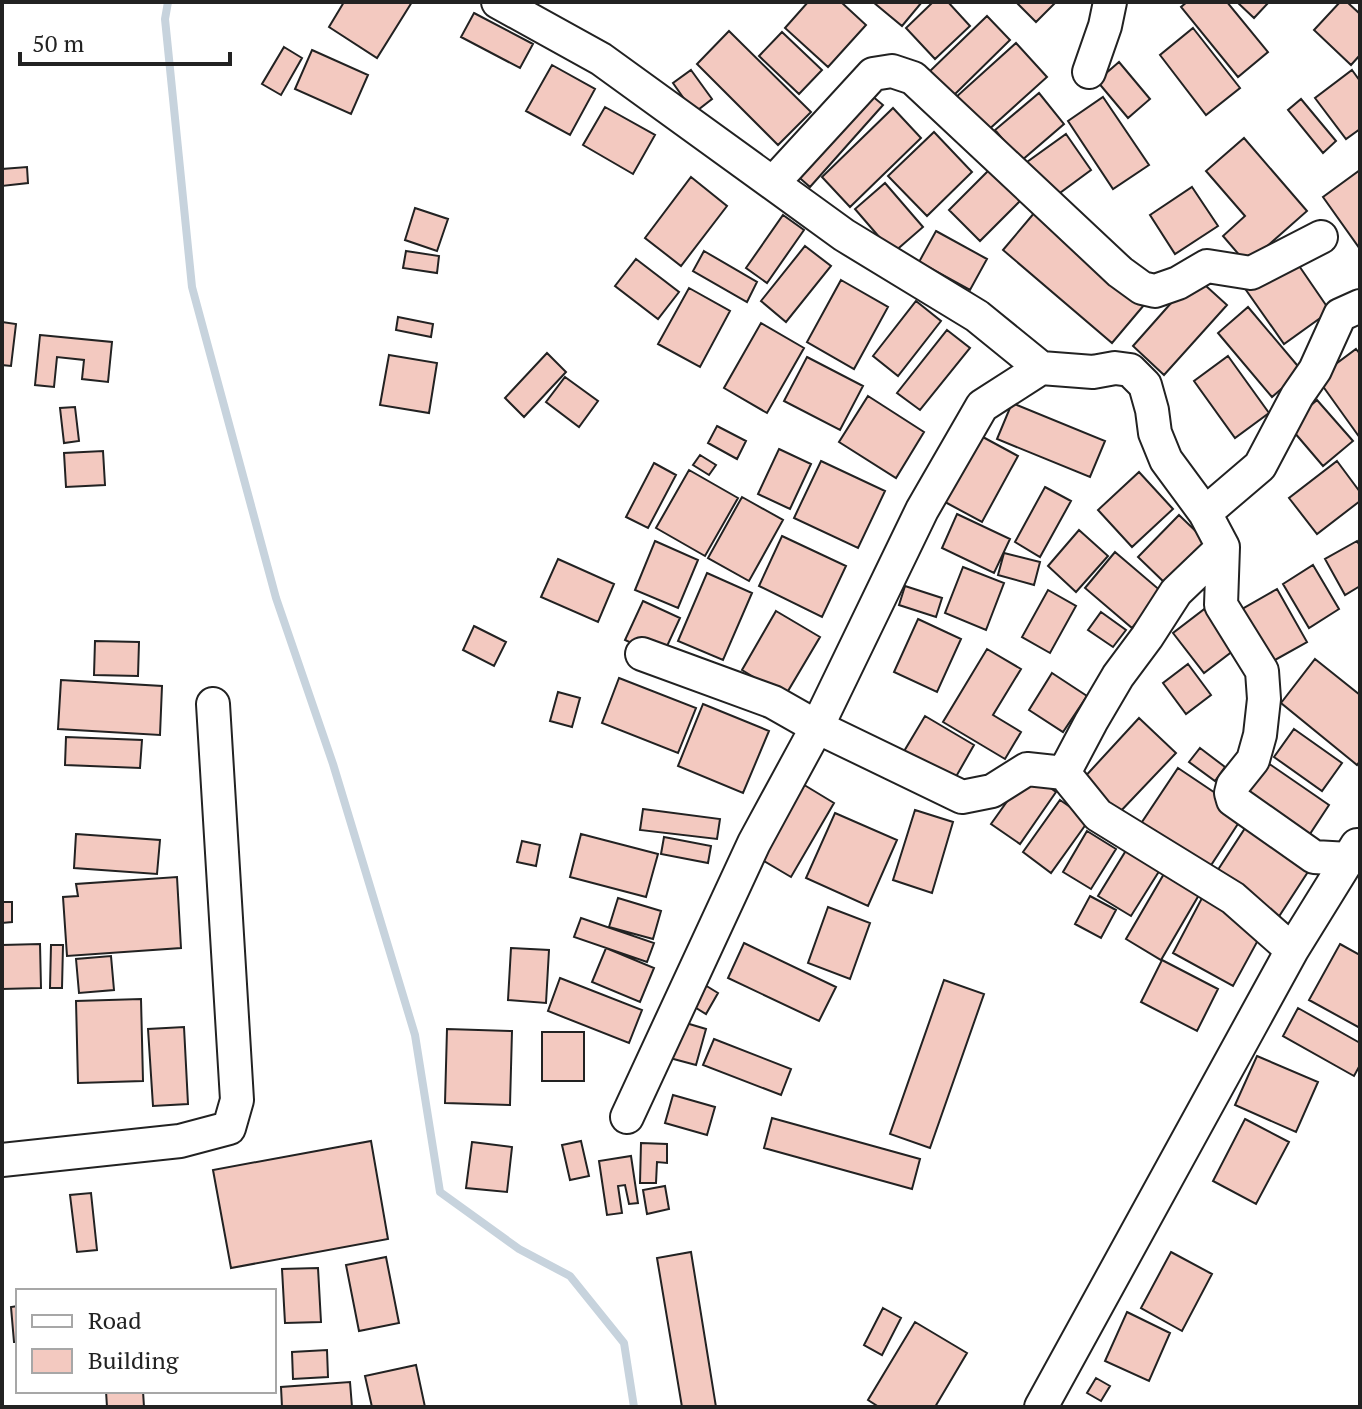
<svg xmlns="http://www.w3.org/2000/svg" width="1362" height="1409" font-family="'PT Serif',serif">
<style>
.lines{fill:none;stroke-linecap:round;stroke-linejoin:round}
.stream{stroke:#c7d3dd;stroke-width:8}
.building{fill:#f3c9c0;stroke:#222;stroke-width:2}
.minor-casing{stroke:#222;stroke-width:36}
.minor{stroke:#fff;stroke-width:32}
</style>
<rect width="100%" height="100%" fill="#fff"/>
<g class="lines">
<path class="stream" d="M168,2L165,19L192,287L276,598L333,764L415,1035L440,1192L519,1249L570,1276L624,1343L634,1407"/>
</g>
<path class="building" d="M344,2H412L377,58L329,27Z
M808,2H841L866,25L828,67L785,28Z
M873,2H922L902,26Z
M933,2H948L970,26L935,59L906,28Z
M1016,2H1056L1036,22Z
M1187,2H1227L1268,52L1238,77L1181,7Z
M1237,2H1269L1254,18Z
M1340,2H1347L1360,14V55L1351,65L1314,30Z
M474,13L533,44L520,68L461,37Z
M987,16L1010,40L952,97L929,72Z
M1193,28L1240,88L1206,115L1160,55Z
M729,31L811,112L778,145L697,64Z
M782,32L822,70L799,94L759,56Z
M1016,43L1047,77L986,132L955,98Z
M284,47L302,58L281,95L262,84Z
M312,50L368,75L351,114L295,89Z
M1119,62L1150,99L1128,118L1097,81Z
M552,65L595,89L570,135L526,111Z
M691,70L712,99L694,113L673,83Z
M1352,70L1360,81V129L1346,139L1315,98Z
M865,90L883,105L810,187L793,172Z
M1039,93L1064,124L1021,161L995,130Z
M1103,97L1149,165L1113,189L1068,121Z
M1301,99L1336,141L1323,153L1288,110Z
M605,107L655,135L633,174L583,145Z
M893,108L921,138L850,207L822,177Z
M934,132L972,172L927,216L888,176Z
M1066,134L1091,170L1053,198L1027,162Z
M1244,138L1307,211L1247,264L1223,236L1245,216L1206,171Z
M995,164L1026,195L980,241L949,210Z
M27,167L28,183L2,186V169Z
M1360,170V249L1323,197Z
M691,177L727,206L681,266L645,238Z
M885,183L923,227L893,253L855,209Z
M1192,187L1218,226L1175,254L1150,215Z
M415,208L448,219L437,251L405,240Z
M1035,212L1144,305L1112,343L1003,250Z
M783,215L804,230L767,283L746,268Z
M936,231L987,259L970,290L919,262Z
M805,246L831,266L786,322L761,301Z
M406,251L439,256L437,273L403,268Z
M704,251L757,282L747,302L693,271Z
M1293,257L1330,311L1284,344L1246,290Z
M636,259L679,292L658,319L615,286Z
M1195,276L1227,305L1164,375L1133,346Z
M841,280L888,307L854,369L807,342Z
M689,288L730,311L700,367L658,344Z
M916,301L941,321L898,376L873,356Z
M1248,307L1302,371L1272,397L1218,333Z
M398,317L433,324L431,337L396,330Z
M2,322L16,324L11,366L2,365Z
M761,323L804,348L767,413L724,388Z
M947,330L970,348L920,410L897,393Z
M40,335L112,342L108,382L82,379L84,360L57,357L54,387L35,385Z
M1356,349L1360,354V438L1317,378Z
M547,353L566,372L524,417L505,398Z
M389,355L437,363L429,413L380,405Z
M1228,356L1269,413L1235,438L1194,381Z
M807,357L863,386L840,430L784,401Z
M565,377L598,401L579,427L546,402Z
M868,396L924,432L896,478L839,442Z
M1317,400L1353,441L1323,466L1288,425Z
M1012,403L1105,441L1090,477L997,439Z
M75,407L79,441L64,443L60,408Z
M717,426L746,441L737,459L708,443Z
M981,436L1018,456L982,522L945,502Z
M779,449L811,464L790,509L758,494Z
M103,451L105,485L66,487L64,453Z
M700,455L716,465L709,475L693,465Z
M821,461L885,491L858,548L794,518Z
M1337,461L1360,492V501L1317,534L1289,498Z
M654,463L676,475L648,528L626,517Z
M689,470L738,498L705,556L656,528Z
M1139,472L1173,509L1132,547L1098,510Z
M1045,487L1071,501L1040,557L1015,542Z
M742,497L783,520L749,581L708,558Z
M957,514L1010,539L994,573L942,548Z
M1179,515L1207,542L1166,584L1138,557Z
M1079,530L1108,556L1076,592L1048,566Z
M782,536L846,566L822,617L759,586Z
M655,541L698,560L678,608L635,590Z
M1357,541L1360,546V586L1345,595L1325,559Z
M1115,552L1162,592L1132,628L1085,588Z
M1004,553L1040,562L1034,585L998,575Z
M558,559L614,584L598,622L541,597Z
M1313,565L1339,609L1309,628L1283,584Z
M963,567L1004,583L986,630L945,613Z
M707,573L752,593L723,660L678,641Z
M905,586L942,598L936,617L899,605Z
M1277,589L1307,642L1266,665L1237,612Z
M1048,590L1076,606L1050,653L1022,637Z
M643,601L680,618L662,657L625,640Z
M1207,607L1238,647L1204,673L1173,633Z
M776,611L820,637L785,696L742,670Z
M1101,612L1126,630L1113,647L1088,630Z
M918,619L961,639L937,692L894,672Z
M474,626L506,642L494,666L463,650Z
M95,641L139,642L138,676L94,675Z
M987,649L1021,669L993,715L1021,732L1005,759L943,722Z
M1315,659L1360,695V761L1357,765L1281,703Z
M1188,664L1211,695L1186,714L1163,683Z
M1052,673L1087,696L1063,732L1029,710Z
M619,678L696,708L678,753L602,723Z
M61,680L162,686L160,735L58,729Z
M558,692L580,698L572,727L550,721Z
M703,704L769,731L743,793L678,766Z
M925,716L974,745L953,782L903,753Z
M1139,718L1176,753L1117,815L1081,781Z
M1294,729L1342,763L1322,791L1274,757Z
M66,737L142,740L140,768L65,765Z
M1200,748L1225,767L1215,781L1189,762Z
M1268,763L1329,805L1304,843L1243,800Z
M1178,768L1245,813L1204,876L1136,831Z
M1028,772L1056,792L1020,844L991,824Z
M796,780L834,803L791,877L752,854Z
M1060,800L1089,820L1051,873L1023,852Z
M643,809L720,819L717,839L640,830Z
M915,810L953,822L932,893L893,880Z
M835,813L897,840L868,906L806,878Z
M1251,819L1315,861L1276,921L1212,879Z
M1087,831L1116,849L1091,889L1063,872Z
M76,834L160,840L157,874L74,868Z
M581,834L658,854L646,897L570,877Z
M664,837L711,846L708,863L661,854Z
M522,841L540,845L536,866L517,862Z
M1130,844L1163,865L1131,916L1098,896Z
M1168,867L1203,888L1161,960L1126,939Z
M177,877L181,948L67,956L63,897L78,896L76,884Z
M1090,896L1116,910L1101,938L1075,924Z
M618,898L661,911L653,939L609,927Z
M1202,898L1263,931L1233,986L1173,953Z
M2,902H12V922L2,923Z
M828,907L870,923L850,979L808,963Z
M581,918L654,943L647,962L574,937Z
M744,943L836,987L819,1021L728,978Z
M40,944L41,988L2,989V945Z
M1340,944L1360,955V1028L1309,1000Z
M51,945H63L62,988H50Z
M511,948L549,950L546,1003L508,1000Z
M606,948L654,968L640,1002L592,982Z
M111,956L114,990L79,993L76,959Z
M1162,960L1218,989L1197,1031L1141,1002Z
M560,978L642,1010L629,1043L548,1011Z
M944,980L984,994L930,1148L890,1134Z
M700,982L718,993L706,1014L688,1003Z
M141,999L143,1081L78,1083L76,1001Z
M1298,1008L1360,1043V1065L1354,1076L1283,1036Z
M676,1020L706,1029L696,1065L666,1057Z
M184,1027L188,1104L153,1106L148,1029Z
M447,1029L512,1031L510,1105L445,1103Z
M542,1032H584V1081H542Z
M714,1039L791,1069L781,1095L703,1065Z
M1257,1056L1318,1082L1296,1132L1235,1105Z
M673,1095L715,1107L707,1135L665,1123Z
M772,1118L920,1159L912,1189L764,1148Z
M1245,1119L1289,1142L1256,1204L1213,1181Z
M371,1141L388,1239L231,1268L213,1170Z
M581,1141L589,1176L570,1180L562,1145Z
M472,1142L512,1147L507,1192L466,1188Z
M641,1143L667,1144V1163L657,1162L656,1183H640Z
M631,1156L638,1203L629,1204L625,1185L618,1186L622,1213L607,1215L599,1161Z
M665,1186L669,1209L647,1214L643,1190Z
M91,1193L97,1250L77,1252L70,1195Z
M691,1252L716,1407H682L657,1258Z
M1171,1252L1212,1274L1182,1331L1141,1308Z
M386,1257L399,1323L359,1331L346,1265Z
M318,1268L321,1322L285,1323L282,1269Z
M18,1306V1342H14L11,1307Z
M883,1308L901,1318L882,1355L864,1345Z
M1127,1312L1170,1333L1149,1381L1105,1361Z
M915,1322L967,1353L935,1407H879L868,1400Z
M327,1350L328,1377L293,1379L292,1352Z
M416,1365L425,1407H372L365,1376Z
M1096,1378L1110,1386L1101,1401L1087,1393Z
M350,1382L352,1407H282L281,1387Z
M106,1391H143L144,1407H107Z"/>
<g class="lines">
<g class="minor-casing">
<path id="minor" d="M498,2L601,59L844,235L977,316L1041,368L982,406L922,510L817,727L754,843L627,1117
M1089,72L1105,26L1110,2
M773,183L873,74L892,71L913,78L1120,272L1142,288L1155,291L1178,283L1207,266L1251,273L1321,237
M1041,368L1093,372L1115,368L1130,370L1145,385L1152,410L1155,433L1166,460L1205,513L1223,547L1221,605L1262,671L1264,699L1260,735L1253,760L1233,785L1231,793L1233,800L1314,857L1349,859
M1205,513L1260,466L1297,396L1315,370L1340,315L1360,306
M642,654L773,702L817,727L962,797L992,791L1027,769L1064,773L1098,815L1233,898L1292,950
M1064,773L1091,722L1118,676L1147,637L1176,592L1223,547
M2,1160L180,1141L229,1128L237,1100L213,704
M1041,1407L1292,950L1357,845"/>
</g>
<use href="#minor" class="minor"/>
</g>
<rect width="1362" height="1409" fill="none" stroke="#222222" stroke-width="8"/>
<rect x="16" y="1289" width="260" height="104" fill="#ffffff" stroke="#a7a7a7" stroke-width="2"/>
<rect x="32" y="1315" width="40" height="12" fill="#ffffff" stroke="#a7a7a7" stroke-width="2"/>
<text x="88" y="1329" font-size="24" fill="#222222">Road</text>
<rect x="32" y="1349" width="40" height="24" fill="#f3c9c0" stroke="#a7a7a7" stroke-width="2"/>
<text x="88" y="1369" font-size="24" fill="#222222">Building</text>
<path d="M20 52v12h210v-12" fill="none" stroke="#222222" stroke-width="4"/>
<text x="32" y="52" font-size="24" fill="#222222" stroke="#ffffff" stroke-width="6" paint-order="stroke">50 m</text>
</svg>
